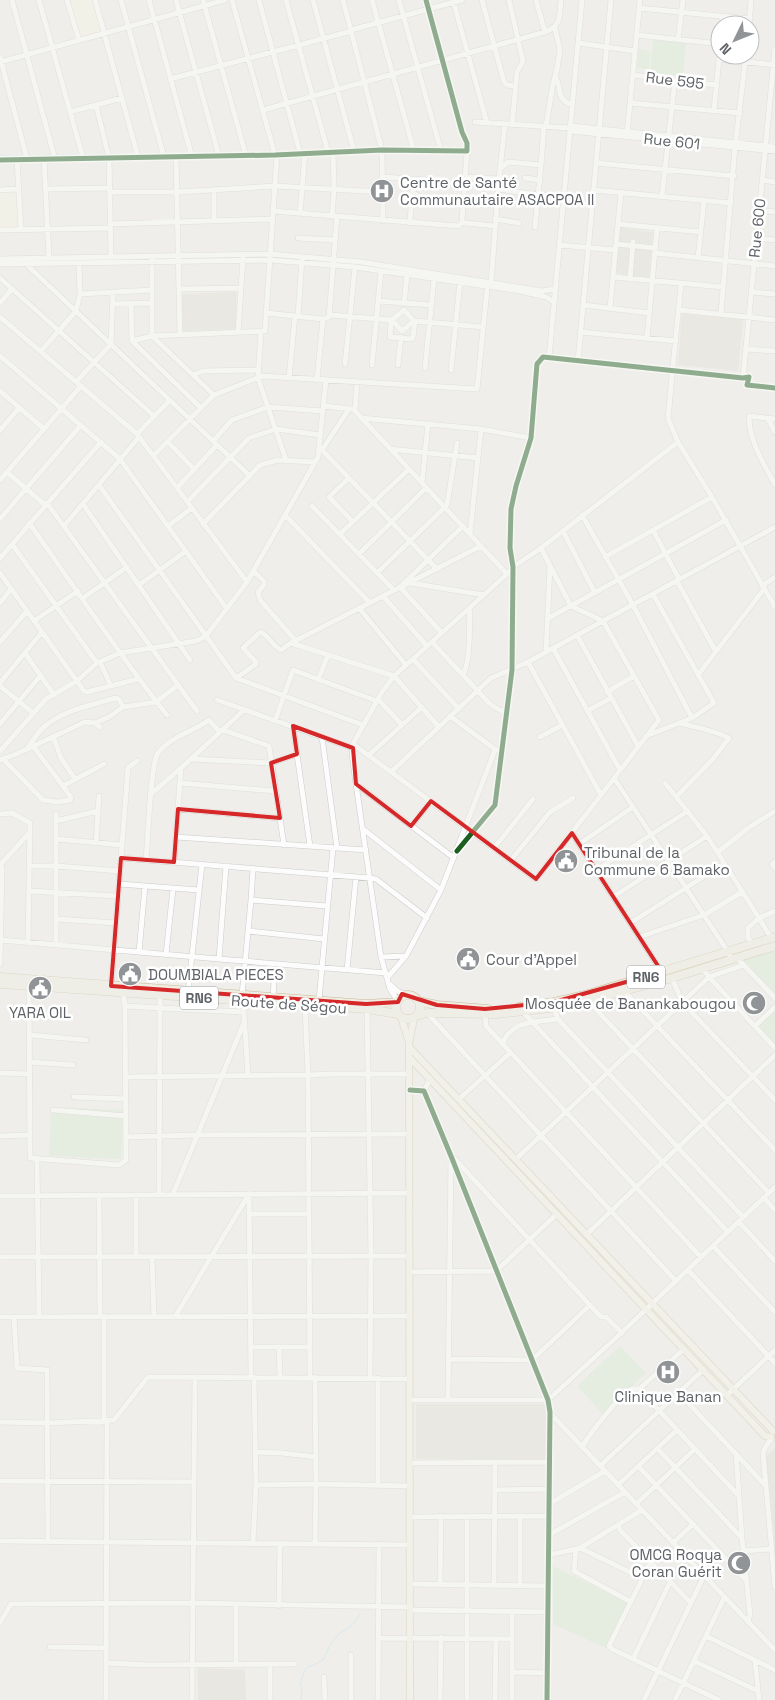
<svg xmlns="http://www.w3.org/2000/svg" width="775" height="1700" font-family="'Space Grotesk',sans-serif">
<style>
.commercial{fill:#f7f3e4}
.industrial{fill:#dfddda}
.education{fill:#e2e0da}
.green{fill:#d8ebd6}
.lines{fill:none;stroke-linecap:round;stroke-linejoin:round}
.stream{stroke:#bfe0f9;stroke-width:1}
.minor-casing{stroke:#cbcccc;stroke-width:6}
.major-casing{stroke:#d7ceb8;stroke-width:8}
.highway-casing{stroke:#c8b996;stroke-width:9}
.minor{stroke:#fdfcfc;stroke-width:5}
.major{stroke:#f4f2e9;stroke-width:6}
.highway{stroke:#f0ede3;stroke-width:8}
.cycleway-casing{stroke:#fff;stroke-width:8}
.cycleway{stroke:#1b5e20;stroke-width:5}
.marked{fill:none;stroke:#d62828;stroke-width:4;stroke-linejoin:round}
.labels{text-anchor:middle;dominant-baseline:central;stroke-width:5;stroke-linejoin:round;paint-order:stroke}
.shield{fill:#fff;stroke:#8f9295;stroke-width:1}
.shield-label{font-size:14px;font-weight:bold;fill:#5f6368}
.street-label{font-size:15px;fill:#5f6368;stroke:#fff}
.poi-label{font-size:15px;fill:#5f6368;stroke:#fff;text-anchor:start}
</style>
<rect width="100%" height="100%" fill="#efeeea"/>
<path class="commercial" d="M70,0H93L102,31L80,37Z
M18,190L19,228H0V191Z"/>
<path class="industrial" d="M774,1448L775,1449V1547L766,1457Z
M198,1668L245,1670L246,1700H198Z"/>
<path class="education" d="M618,227L653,232L649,279L616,273Z
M236,292L237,329L183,331L182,294Z
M682,314L743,319L738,371L678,365Z
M416,1404H547V1459H416Z"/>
<path class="green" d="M653,40L686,43L683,76L650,73Z
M639,49L650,51L649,69L637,68Z
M775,948V993L743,960Z
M774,1011L775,1012V1044L758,1025Z
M51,1107L123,1110L121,1159L49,1156Z
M620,1346L646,1373L603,1414L577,1386Z
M553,1566L628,1603L606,1648L553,1624Z"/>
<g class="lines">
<path class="stream" d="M57,155H81
M85,155L106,154
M0,156H23
M27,156L51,155
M301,1700L302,1687L300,1684C308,1662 303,1671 323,1660C327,1652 330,1643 337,1636C347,1627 354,1627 360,1614"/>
<g class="minor-casing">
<path id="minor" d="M12,0L55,159
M39,0L83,158
M67,0L79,40
M95,0L138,157
M121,0L164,157
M149,0L192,157
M176,0L219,156
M203,0L246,156
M232,0L275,155
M259,0L300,153
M286,0L328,152
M313,0L354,151
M343,0L382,150L383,221
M372,0L414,151
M399,0L441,151
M453,0L487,123
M482,0L504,82L507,85L515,86
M509,0L523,61L517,72L512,125
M536,0L545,32
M639,8L750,19
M722,25L723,16
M749,25L751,0
M351,30L462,0
M637,35L720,44
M678,40L683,0
M578,43L635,51
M0,57L27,159
M719,59L775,65
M0,62L225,0
M633,75L716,85
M555,76C563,90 555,99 572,105
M170,79L352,31
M630,103L740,113
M96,105L109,158L111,256
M263,110L545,32C562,25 559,17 561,0
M714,110L720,49
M70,112L122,98
M475,122L570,128
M546,126L553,84L557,69L560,50L555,28
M571,126L775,147
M570,131L775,151
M627,134L640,0
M467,151L462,221L465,223L495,226
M176,157L180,335
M17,159L21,229
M44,159L49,258
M0,160L275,155L382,150L467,151V143L462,132L426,0
M596,163L734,176
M500,169L508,162L541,165L544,126
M383,177L466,183
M466,177L499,179
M525,178L540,180
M762,180L775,182
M275,186L383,192
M46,189L109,188
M498,189L538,195
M0,190L18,189
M593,190L731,203
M110,192H178L275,186
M662,196L675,80
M759,210L775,212
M273,211L458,226L463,222
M300,214L305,153
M332,217L334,189L333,152
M495,219L519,223
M214,221V190
M410,223L412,192L426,201L497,205
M110,224L272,219
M618,224L701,232
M535,227L541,165
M0,230L110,228
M298,238L335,240
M756,238L775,240
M616,244L655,248
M559,245L615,250
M655,253L775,266
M698,258L704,200
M0,259L270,254L361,262L542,291L555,289
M152,260V336L214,395
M0,264L270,260L355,267L520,291L546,297L554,302
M26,264L250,476
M613,277L723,287
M0,278L154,416
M630,279L633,242
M491,283L499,179L505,124
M681,284L668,418L678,442L712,497L775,607
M180,289L241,288
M751,292L775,294
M80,294L152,290
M378,301L431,305
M0,303L12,289
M112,304L152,303
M131,304L132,341L201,408
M404,304L407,275
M583,305L649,313
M610,308L621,192
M679,310L775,320
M266,313L323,319L329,317L337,217
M721,313L735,147L746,55
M330,315L392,320L404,310L414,321L402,331L392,320
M298,316L302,259
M0,317L137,434L247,582
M391,320L390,337L411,339L413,337L415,321
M414,321L483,327
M261,331L258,378L286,460
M238,332L243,259
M580,332L676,341
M647,338L657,228
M132,341L152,336L265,331L277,155
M745,349L775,351
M41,351L76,311L80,294L79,263
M0,356L120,459L227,609
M549,358L582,0
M578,361L611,0
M345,364L355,267
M372,365L381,271
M398,365L401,337
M425,368L434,279
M451,370L460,282
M193,375L203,371L259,370
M289,378L295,316
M743,378L775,49
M317,380L323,319
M76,382L111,344L113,292
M357,382L355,411L507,574
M0,391L44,429
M323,406L352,409
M361,418L481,429L531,438
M768,419L775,432
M775,419L749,416C749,442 764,463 775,485
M0,430L19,408
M137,434L170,400
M213,441L232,420L268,407L323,411
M168,442L194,469
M319,447L437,569
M390,449L478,458
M322,450L349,409
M153,456L214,395L262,376L477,389L487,290
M7,472L45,505
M349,478L329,497L353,522
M0,480L81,386
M422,483L428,424
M99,485L236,678L363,725
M177,488L217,445
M187,502L249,438L276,429L320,435
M47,503L197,711
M83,504L190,660
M312,506L394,590
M285,515L370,603
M582,515L633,605L692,718
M0,519L81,425
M29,523C75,587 118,654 167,715
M203,524L260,465L278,460L315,462
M64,526L139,437
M168,526L192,508
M653,530L679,579
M563,531L595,593
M340,534L409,469
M470,534L481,429
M12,544L97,663
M359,554L426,488
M605,557L712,497
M0,558L101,442
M253,571L264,581V585L258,592L260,600L296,641
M0,573L84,691L87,692L138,679
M377,573L447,505L457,443
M677,581L716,652
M410,583L484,595
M139,585L186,551
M762,586L775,577
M383,596L427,646
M83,598L127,567
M0,603L11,589
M359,608L406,665
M547,619L726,520
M34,621L78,591
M442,633L400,587L463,526
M577,635L638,746
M0,642L27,611
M432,642L490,704L501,711L507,710
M291,643L394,676L439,727
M553,648L620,770
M546,652L550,565
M25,653L54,695
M413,659L459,709
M100,662L111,686
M528,662L601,795
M463,675C471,660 469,626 470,608
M698,675L764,589
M236,678L256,664V662L243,648L260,632C269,635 272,646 281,650L291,643L481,546
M318,680L328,655
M0,683L42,632
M0,686L33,713
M607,692L634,676
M378,699L402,725
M217,700L353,748
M587,711L611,698
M450,716L496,750
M275,721L293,670L377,701
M95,723L109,717L123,707L156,702L178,685
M0,724L41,675
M293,726L310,846
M223,730L269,746L284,845
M53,736L61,758L75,779
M646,736L692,718L714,703L653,594
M322,737L337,848
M540,737L562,725
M353,744L536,879L659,720L603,621L571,606L541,548
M27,749C32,742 37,733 44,727C63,710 92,705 116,698L119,699L123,707
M0,751L46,699L77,681L97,663L120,653L196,641L206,636L247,582L318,457L326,380
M369,755L422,707
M3,759L43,800L57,802L70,800L71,797L33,746
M192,759L271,763L297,754
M0,760L14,755L85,722L95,723L100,727
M391,772L491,678L528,662L775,527
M614,778L728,952L732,960
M180,783L275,791
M665,783L707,836L759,918L748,928V938L753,944
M356,784L454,858
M63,786L104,764
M152,793L181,768L244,710
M677,796L713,759L729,738C714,730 697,728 680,723
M178,809L280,818
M1,814L12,813L30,823L28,943
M56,821L98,811
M411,826L431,801
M363,829L441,890
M572,833L662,972
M176,837L366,850
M56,839L122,845
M96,843L99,796
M579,844L633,807
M494,848L533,799
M457,851L495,805L512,670L513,567L510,548L511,509L516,486L531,438L537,364L543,357L743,378L749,377L747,385L775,388
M718,852L748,828L775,811
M121,858L370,878L376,879L427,918
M146,860C148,841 150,765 158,753C171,736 193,732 209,720L220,732
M511,860L550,812L573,798
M174,862L181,768
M775,862L772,864L775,868
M0,865L30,832
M0,866L2,868L0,964
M29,866H56L120,871
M596,870L688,811
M119,884L199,890
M29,891L118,896
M613,897L707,836
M251,900L253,869
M56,919L116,923
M630,923L724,864
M248,931L324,939
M639,937L704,915L742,892
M771,938L759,918L775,911
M0,940L219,959L226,866
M56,945V814
M139,952L145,886
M166,954L173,889
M381,957L406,956
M737,958L775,998
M219,959L386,973
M703,969L709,977L775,1048
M347,970L356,877
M387,978L406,956L441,890L495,750
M672,978L682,1002L775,1100
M390,984L397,991L408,996
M29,986L30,1158L119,1165L126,1160L125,1006L123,993
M111,986L128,768L137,761
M188,992L202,864
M625,992L775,1150
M242,995L251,900L327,906
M160,996V1008L244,1012
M273,998L275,964
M319,1000L333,848
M242,1001L244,1012L248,1076
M398,1001L390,989L381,957L356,784L352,753L353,744L382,692L394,676L507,574L513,567L541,548L678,442
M589,1002L769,1193
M125,1006L160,1008L159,1194
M305,1006L308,1075L310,1377
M367,1009L371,1256L370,1378
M554,1009L558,1019L743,1217
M523,1012L728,1232
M427,1013L676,1281
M485,1014L486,1026L701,1257
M755,1026L775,1007
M30,1035L86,1040
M502,1044C512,1020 535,1022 558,1019
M30,1062L73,1065
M0,1073L30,1074
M125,1077L308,1075L333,1074H410
M410,1090L424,1091L451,1156L548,1400L550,1412L547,1700
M424,1091L430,1079
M74,1097L126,1099
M459,1099L510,1053
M53,1110L126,1116
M0,1136L30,1135
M126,1137L197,1135L410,1134
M454,1158L601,1317H606L622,1333
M37,1159L39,1317
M516,1159L709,977L744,965
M173,1194L245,1020
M249,1194L251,1377
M99,1195L100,1317
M136,1195V1257
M0,1196L410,1193
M764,1198L775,1210
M249,1214H309
M739,1222L775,1261
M587,1234L775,1055
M713,1246L775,1312
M0,1257L410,1256
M152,1257L154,1317
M688,1270L775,1363
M410,1272L496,1271L557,1214
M0,1317L410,1316
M14,1317L17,1368L47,1370L48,1542
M104,1317V1422
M175,1317L249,1194
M251,1347H310
M279,1347L280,1377
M684,1349L639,1389L738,1495
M448,1359L532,1360L590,1305
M679,1393L765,1485
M727,1395L775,1350
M410,1400H548L619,1335L775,1187
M448,1400L451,1159
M550,1413L775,1650
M0,1422L47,1423L114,1420L148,1377L410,1379
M771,1439L765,1448L763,1453L775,1587
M582,1447C589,1435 620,1394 632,1389C634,1389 637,1389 639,1389
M657,1448L741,1537
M255,1452L282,1453L316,1457
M736,1453L742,1538L750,1614L748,1622
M410,1463L549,1462
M600,1466L703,1370
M638,1466L745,1579
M0,1481L193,1482
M256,1485L316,1484L410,1486
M378,1485V1378
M618,1485L677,1430
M495,1490L549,1489
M549,1504L605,1471
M636,1504L695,1449
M410,1517L549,1516
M618,1525L620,1530L691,1603
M549,1535L625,1492
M0,1541L410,1545
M253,1543L256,1485L254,1377
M673,1543L693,1524
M315,1544L316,1484L315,1377
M580,1548L642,1578
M576,1549L574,1571L631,1602
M743,1551L771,1549
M549,1555L580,1548L642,1510
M651,1561L609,1646L612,1649L719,1700
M410,1584L548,1586
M440,1585L441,1516
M494,1585L495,1463
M520,1585V1516
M236,1605V1664
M279,1606L280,1544
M410,1610L548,1612
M512,1611V1700
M0,1623L11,1604L192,1603L410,1607
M706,1636L775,1670
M378,1638L512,1639
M50,1647L107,1648
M351,1655V1700
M633,1659L670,1582
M755,1660L759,1700
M694,1661L758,1691
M107,1663L149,1665L295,1664
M270,1664V1700
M513,1672L548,1673
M324,1677L325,1700
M106,1700L107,1422
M192,1700L195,1377
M378,1700L379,1544
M440,1700L441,1637
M467,1700V1516
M495,1700L496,1639
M644,1700L704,1576
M675,1700L724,1598"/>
</g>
<g class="major-casing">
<path id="major" d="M401,1017L409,1042
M410,1048L773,1431
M410,1058L765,1436L771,1437
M410,1700L409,1043L414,1018"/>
</g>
<g class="highway-casing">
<path id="highway" d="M0,977L366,1004L398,1002
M0,984L367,1009L398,1014
M396 1007a12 12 0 1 1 24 0a12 12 0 1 1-24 0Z
M418,1001L437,1005L488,1009
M519,1007L554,1002L585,995L775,937
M416,1016L427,1013L496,1014L568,1006L672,978L775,946"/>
</g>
<use href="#minor" class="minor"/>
<use href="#major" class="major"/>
<use href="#highway" class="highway"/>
<g class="cycleway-casing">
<path id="cycleway" d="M0,160L275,155L382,150L467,151V143L462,132L426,0
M457,851L495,805L512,670L513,567L510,548L511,509L516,486L531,438L537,364L543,357L743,378L749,377L747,385L775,388
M410,1090L424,1091L451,1156L548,1400L550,1412L547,1700"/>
</g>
<use href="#cycleway" class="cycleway"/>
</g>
<path d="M0 0H775V1700H0ZM293,726L353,748L356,784L411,826L431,801L536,879L572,833L662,972L554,1002L485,1009L437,1005L402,994L398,1002L366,1004L111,986L121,858L174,862L178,809L280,818L271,763L297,754Z" fill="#efeeea" fill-opacity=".55" fill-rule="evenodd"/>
<path class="marked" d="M293,726L353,748L356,784L411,826L431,801L536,879L572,833L662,972L554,1002L485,1009L437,1005L402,994L398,1002L366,1004L111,986L121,858L174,862L178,809L280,818L271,763L297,754Z"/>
<defs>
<g id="hospital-disc" transform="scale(1.25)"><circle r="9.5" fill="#919496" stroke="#fff"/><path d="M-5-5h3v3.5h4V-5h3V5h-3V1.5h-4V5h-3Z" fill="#fff"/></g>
<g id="civic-disc" transform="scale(1.25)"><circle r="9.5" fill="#919496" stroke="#fff"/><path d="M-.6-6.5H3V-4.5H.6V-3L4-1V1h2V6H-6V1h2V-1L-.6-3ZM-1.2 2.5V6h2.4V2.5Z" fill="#fff"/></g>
<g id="mosque-disc" transform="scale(1.25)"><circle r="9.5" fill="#919496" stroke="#fff"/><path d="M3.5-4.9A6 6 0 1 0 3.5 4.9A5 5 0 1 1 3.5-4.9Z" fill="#fff"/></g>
</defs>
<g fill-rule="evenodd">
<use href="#hospital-disc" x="382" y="191"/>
<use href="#civic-disc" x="566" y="861"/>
<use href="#civic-disc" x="468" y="959"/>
<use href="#civic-disc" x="130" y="974"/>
<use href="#civic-disc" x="40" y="988"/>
<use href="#mosque-disc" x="754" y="1003"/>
<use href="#hospital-disc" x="668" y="1372"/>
<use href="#mosque-disc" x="739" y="1563"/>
</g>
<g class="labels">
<g class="shield">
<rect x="627" y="965.5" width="38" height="23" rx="4"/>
<rect x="180" y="986.5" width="38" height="23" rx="4"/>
</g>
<g class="shield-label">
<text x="646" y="977">RN6</text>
<text x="199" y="998">RN6</text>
</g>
<g class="street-label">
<text transform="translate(675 80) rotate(7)">Rue 595</text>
<text transform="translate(672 141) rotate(6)">Rue 601</text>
<text transform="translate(757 228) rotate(-84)">Rue 600</text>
<text transform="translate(289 1004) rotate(4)">Route de Ségou</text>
</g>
<g class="poi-label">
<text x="400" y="182">Centre de Santé<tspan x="400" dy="17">Communautaire ASACPOA II</tspan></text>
<text x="584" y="852">Tribunal de la<tspan x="584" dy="17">Commune 6 Bamako</tspan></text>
<text x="486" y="959">Cour d'Appel</text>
<text x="148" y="974">DOUMBIALA PIECES</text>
<text x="736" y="1003" text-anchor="end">Mosquée de Banankabougou</text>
<text x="40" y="1012" text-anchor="middle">YARA OIL</text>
<text x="668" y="1396" text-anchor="middle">Clinique Banan</text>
<text x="722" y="1554" text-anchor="end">OMCG Roqya<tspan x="722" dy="17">Coran Guérit</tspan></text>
</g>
</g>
<g transform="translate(735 40) rotate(227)"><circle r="24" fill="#ffffff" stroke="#bfc1c3"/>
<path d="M0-4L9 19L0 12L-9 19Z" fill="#919496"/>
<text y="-8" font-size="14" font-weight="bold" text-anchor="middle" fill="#5f6368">N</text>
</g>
</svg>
